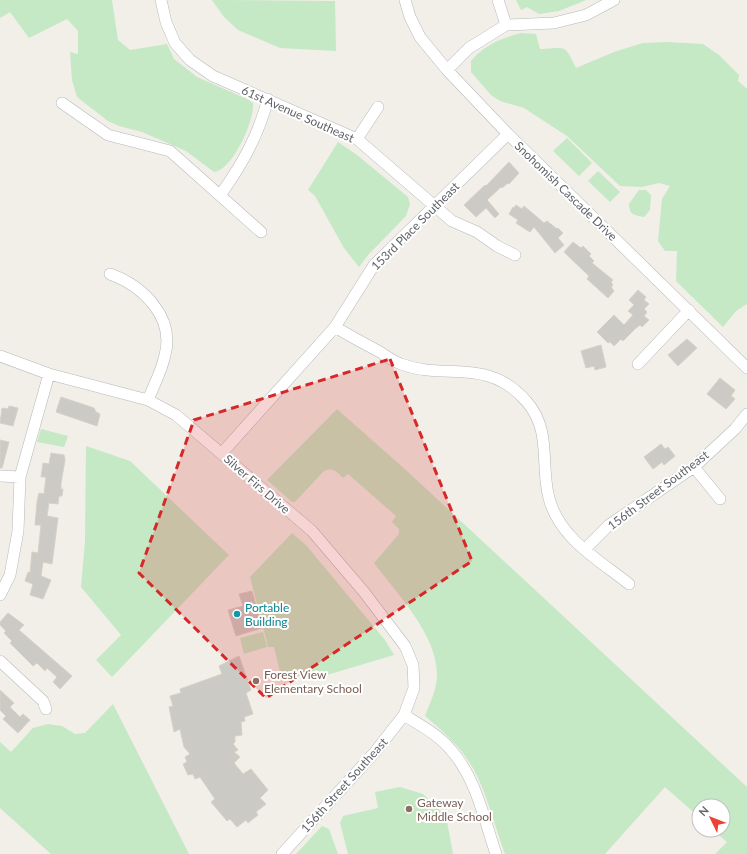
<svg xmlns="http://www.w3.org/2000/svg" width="747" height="854" font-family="Lato,sans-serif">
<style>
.green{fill:#c5e8c5}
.building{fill:#cccac5;stroke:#d6d1c6}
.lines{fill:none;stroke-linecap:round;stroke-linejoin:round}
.minor-casing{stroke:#b5b8bc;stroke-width:12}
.minor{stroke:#fff;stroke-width:11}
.marked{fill:#d62828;fill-opacity:0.2;stroke:#d62828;stroke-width:3;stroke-dasharray:8 5;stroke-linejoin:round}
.culture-dot{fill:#0f9aa8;stroke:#fff;stroke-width:1.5}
.education-dot{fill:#8d6e63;stroke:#fff;stroke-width:1.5}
.labels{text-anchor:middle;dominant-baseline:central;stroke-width:4;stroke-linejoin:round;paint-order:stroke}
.street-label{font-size:12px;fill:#5f6368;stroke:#fff}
.culture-label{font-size:12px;fill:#0d838f;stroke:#fff;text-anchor:start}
.education-label{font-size:12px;fill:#785e54;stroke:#fff;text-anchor:start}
</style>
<rect width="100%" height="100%" fill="#f1efe8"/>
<path class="green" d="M0,0H112L118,40L130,50L167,44L174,59L197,77L247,99L253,103C255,120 232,171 214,172L186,151L142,132L119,126L108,121L77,97L72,80L70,52L78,54V31L67,19L29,38L10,12L0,18Z
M212,0L335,1L336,51L280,48L238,30L224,17Z
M516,0H586L559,11L539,14L527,7L521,10Z
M521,33L536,34L540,49C567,48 564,43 576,68L614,52L643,43L666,42L703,44L719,55L739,75L738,81L747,89V304L736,311L723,327L676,281L677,251H665L658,241L662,199L670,186L659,183L642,187L620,186L567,136L524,108L500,101L491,95L471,72V61C484,45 502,38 521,33Z
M567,138L592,163L579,176L553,151Z
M338,142L357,155L408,197L410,204L406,216L368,255L359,267L344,248L315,196L308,190Z
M598,171L620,192L610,202L588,181Z
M639,190H646L651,195L650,210L644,217C635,215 629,215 629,204Z
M337,409L407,471L747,787V854H715L727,842L713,830H723V806H699V817L665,787L605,854H505C495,827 488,796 474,770C463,749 443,731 425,716C430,703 437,689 437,675C437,634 397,594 374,563L399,534V529L392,522L396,516L348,474L343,478C337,472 332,466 323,472L295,502H292L267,480Z
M41,429L68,436L64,447L37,442Z
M86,446L130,461L229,555L112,677L96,660L121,635L81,587L85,541Z
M292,533L306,545L385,640L394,655L320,677L317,670L289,679L280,672L274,647H268L250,577Z
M263,632L267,647L244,654L240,638Z
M113,704L189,854H51L0,808V742L11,752L33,728L48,724L62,726L75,734L85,733Z
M400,787L423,794L446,816L453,854H348L340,823L343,816L378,808L375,792Z
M322,826L329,829L338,854H296Z"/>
<path class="building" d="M509,162L519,173L509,184L508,183L502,188L501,187L487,200L499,214L495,218L486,208L476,217L464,205L485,185L486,186Z
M516,205L522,209L524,206L544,223L547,221L557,229L558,228L563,233L558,238L564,245L555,253L534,227L530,232L516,223L518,220L509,214L513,207L514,208Z
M573,242L581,248L583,246L591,254L589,256L594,261L592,263L613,280L611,282L613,285L611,287L614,291L608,298L587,279L589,276L564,252Z
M638,290L646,297L644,300L649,304L644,309L647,312L644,316L649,320L642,327L640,325L636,328L623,341L621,339L614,346L610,342L608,343L597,332L614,315L624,325L633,315L628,311L634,305L629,300Z
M687,339L697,348L678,366L668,355Z
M601,345L606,367L595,370L594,366L586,368L581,351Z
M720,378L735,390L731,396L735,399L726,409L707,394Z
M61,397L94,408L96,412L100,414L97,426L56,412Z
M9,406L18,408L13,426L0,423L2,408L8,409Z
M0,440L9,442L2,468H0Z
M661,444L665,449L668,447L675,456L664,465L662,462L653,469L644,457Z
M51,453L64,455L65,460L61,483V489H63L62,496H59L58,504L49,503L47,516L58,518L52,564L43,562L41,576L51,580L43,599L30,595L33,584L25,581L28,572L30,573L32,552L38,553L41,525H35L37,502L39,493L44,494L46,477H41L43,463L49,464Z
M252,591L262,628L236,636L228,610L243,606L239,594Z
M8,613L24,625L19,630L72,676L60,689L53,682L57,677L47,668L45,671L37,663L33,666L10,643L12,641L4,633L6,631L0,625V622Z
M239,656L251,690L246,693L253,714L244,717L245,721L241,722L242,735L235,736V742L233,744L238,750L234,752L240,757L234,763L243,774L251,769L268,790L260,798L266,804L256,812L258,815L248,823L246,820L237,827L230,819L227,821L211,802L215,799L200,777L195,779L193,774L188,775L183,764L187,762L185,757L190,754L184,747L180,729L174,732L169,707L173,706L170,696L181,693L180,689L222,674L219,666Z
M0,690L14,703L10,707L20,717L23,714L30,720L18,733L3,719L6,716L0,710Z"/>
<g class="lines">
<g class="minor-casing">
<path id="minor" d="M161,0L166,22L175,43L190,60L213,76L357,139L452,221L477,232L497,246L515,255
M405,0L410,17L420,37L447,70L508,134L747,368
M498,0L506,25
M447,70L469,48L506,25L554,23L586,15L614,0
M62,103L108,135L170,151L261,232
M357,139L378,107
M221,194C243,163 258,136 268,99
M110,274C143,286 175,317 165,355C162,370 154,385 148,400
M335,327C350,336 365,344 380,352C386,356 394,362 401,364C446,381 488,356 527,402C552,431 540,465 549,498C559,538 599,560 629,584
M0,356L49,374L148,400L176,415L312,531L364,592L405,646L413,665L414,688L404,715L375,752L282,854
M638,364L689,310
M222,453L335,327L374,265L508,134
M694,467L720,499
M0,476L20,477
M585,549L609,525L694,467L735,429L747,414
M0,595L10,575L18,531L20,477L49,374
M0,661L43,701L46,709
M404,715C420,725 439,735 451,750C476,778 484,819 496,854"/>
</g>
<use href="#minor" class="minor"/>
</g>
<path class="marked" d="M390,359L472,561L266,698L139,573L194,420Z"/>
<circle class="culture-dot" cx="237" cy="614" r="4"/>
<g class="education-dot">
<circle cx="256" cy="681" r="4"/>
<circle cx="409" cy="809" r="4"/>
</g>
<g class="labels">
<g class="street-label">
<text transform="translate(298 114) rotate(24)">61st Avenue Southeast</text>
<text transform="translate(566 191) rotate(44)">Snohomish Cascade Drive</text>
<text transform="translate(415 226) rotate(-45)">153rd Place Southeast</text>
<text transform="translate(257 484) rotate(41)">Silver Firs Drive</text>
<text transform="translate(658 490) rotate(-37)">156th Street Southeast</text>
<text transform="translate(344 785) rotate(-48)">156th Street Southeast</text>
</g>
<g class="culture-label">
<text x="245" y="607">Portable<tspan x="245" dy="14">Building</tspan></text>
</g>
<g class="education-label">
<text x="264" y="674">Forest View<tspan x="264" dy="14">Elementary School</tspan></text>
<text x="417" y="802">Gateway<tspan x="417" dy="14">Middle School</tspan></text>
</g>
</g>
<g transform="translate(711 818) rotate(313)"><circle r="19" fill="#ffffff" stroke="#bfc1c3"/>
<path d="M0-3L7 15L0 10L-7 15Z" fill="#ea4335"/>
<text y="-6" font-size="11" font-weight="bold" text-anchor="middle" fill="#5f6368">N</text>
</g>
</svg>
